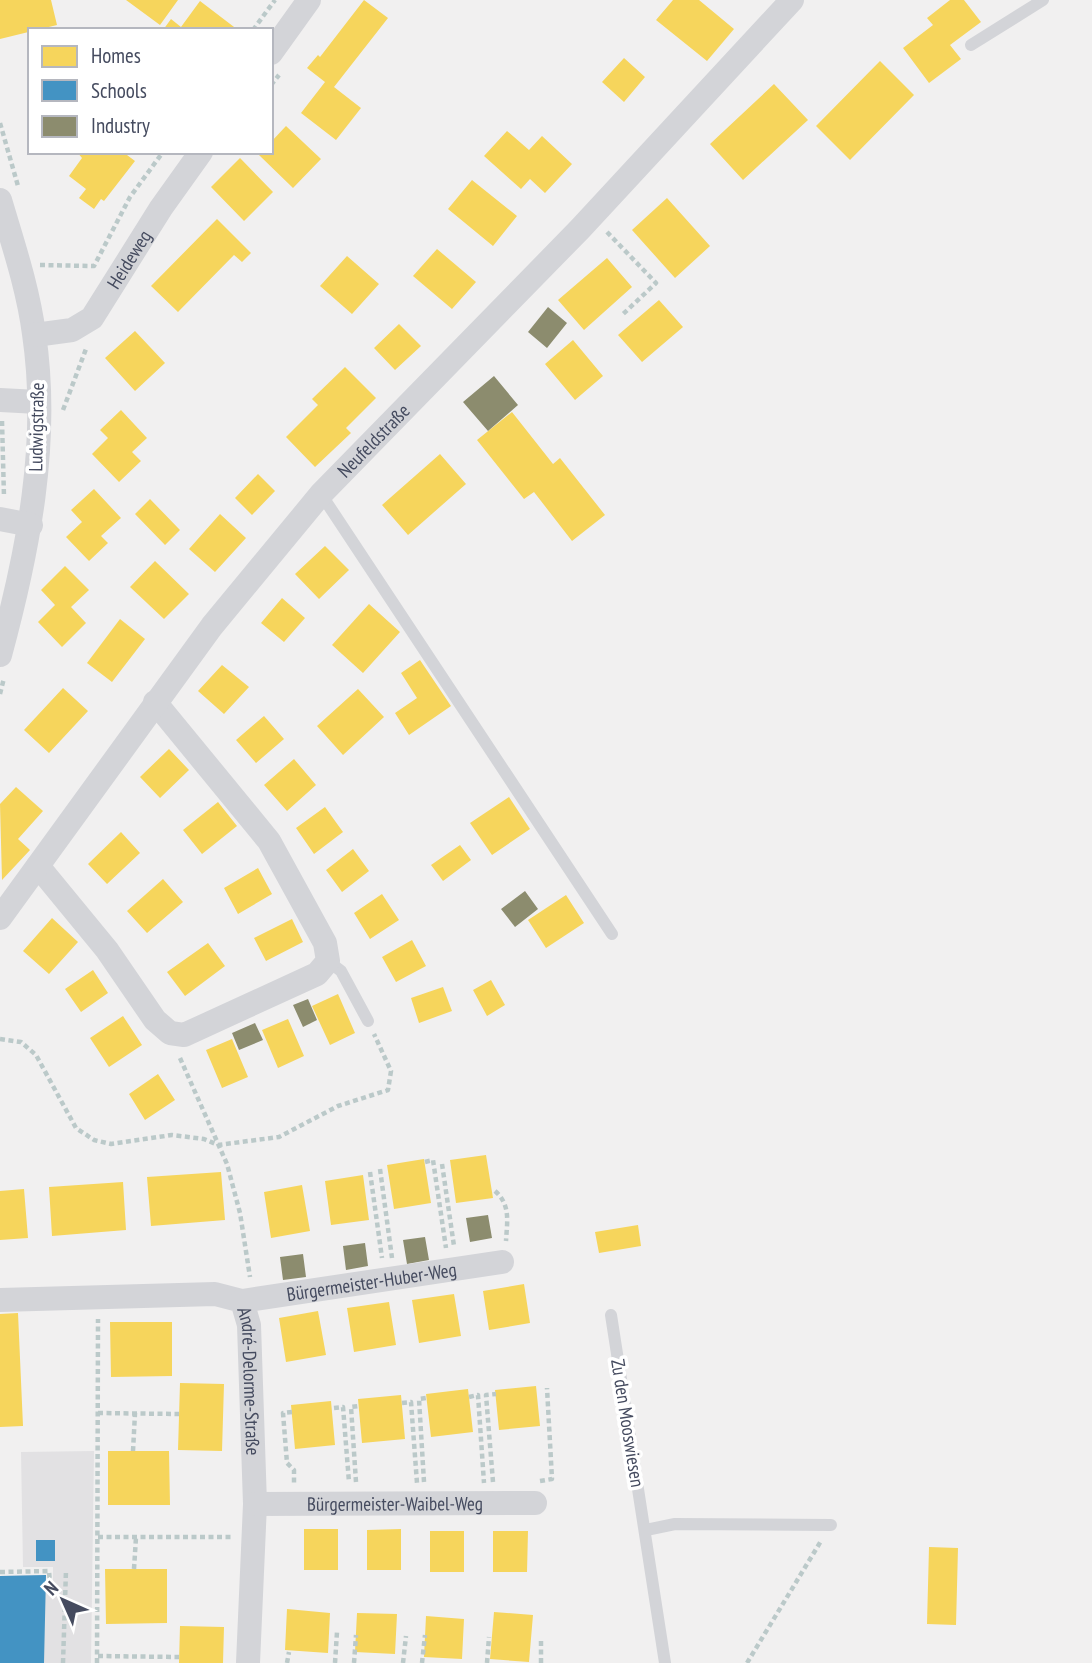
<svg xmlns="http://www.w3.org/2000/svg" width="1092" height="1663" font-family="'PT Sans Narrow',sans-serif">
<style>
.education{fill:#e2e1e3}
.homes{fill:#f6d55c}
.schools{fill:#4393c3}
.industry{fill:#8c8c6e}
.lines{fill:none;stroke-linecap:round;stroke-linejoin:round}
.path{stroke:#bbc9c9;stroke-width:4.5;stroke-dasharray:5 3.5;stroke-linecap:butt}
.service{stroke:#d3d4d8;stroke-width:12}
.minor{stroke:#d3d4d8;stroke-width:24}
.labels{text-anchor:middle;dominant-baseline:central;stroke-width:7;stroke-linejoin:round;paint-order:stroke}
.street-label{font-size:19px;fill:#454b5f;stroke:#fff}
</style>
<rect width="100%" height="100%" fill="#f1f0f0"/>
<path class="education" d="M94,1451L91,1663H0V1576L46,1575V1586H53V1567H23L21,1452Z"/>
<path class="homes" d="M0,0H51L57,25L0,39Z
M126,0H178L160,25Z
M364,0L388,18L334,87L361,108L336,140L301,113L325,82L307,68L318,55L320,57Z
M673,0H699L734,29L707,61L656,20Z
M950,0H964L981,22L950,45L961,59L929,83L903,48L933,25L927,18Z
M200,1L238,30H163L171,19L181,27Z
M624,58L645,77L624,102L602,82Z
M880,61L914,95L850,160L816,126Z
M774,84L808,120L743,180L710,144Z
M286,126L321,159L293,188L259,155L271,152V142Z
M507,131L529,150L542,136L572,164L545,193L530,179L521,189L484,156Z
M77,152H123L135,161L104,201L101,199L94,209L79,198L86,189L69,176L82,158Z
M240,158L273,192L244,221L211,187Z
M472,180L517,216L493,246L448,209Z
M667,198L710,246L675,278L632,230Z
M217,219L251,253L242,262L234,255L178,312L151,286Z
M437,249L476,282L452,309L413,276Z
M347,256L379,284L352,314L320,286Z
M607,258L632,287L584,330L558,300Z
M659,300L683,327L642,362L618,335Z
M399,324L421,346L395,370L374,348Z
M135,331L165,363L135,391L105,358Z
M573,340L603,376L575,400L545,364Z
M345,367L376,398L346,428L351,433L315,467L286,437L318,405L312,399Z
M121,410L147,438L132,452L141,461L119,482L92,454L108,438L100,430Z
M512,412L553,464L560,458L605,515L572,541L534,492L524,499L477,440Z
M440,454L466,484L408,535L382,505Z
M258,474L275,491L252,515L235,498Z
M94,489L121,518L101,536L108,543L89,561L66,537L82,522L71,510Z
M150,499L180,530L165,545L135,514Z
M220,514L246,538L215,572L189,549Z
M325,546L349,570L319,599L295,574Z
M155,561L189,594L164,619L130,587Z
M65,566L89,590L71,607L86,623L62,647L38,622L55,605L41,590Z
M282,598L305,618L284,642L261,623Z
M369,604L400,632L363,673L332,645Z
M120,619L145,639L112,682L87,663Z
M420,660L451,706L409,735L395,713L417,698L401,673Z
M222,665L249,687L224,714L198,691Z
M63,688L88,711L49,753L24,730Z
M358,689L384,717L343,755L317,726Z
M264,716L284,739L256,763L236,740Z
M169,749L189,770L160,798L140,777Z
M294,759L316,785L287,811L264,785Z
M16,787L43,811L18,839L30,850L2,880L0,804Z
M509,797L530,829L492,855L470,823Z
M218,802L237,826L202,854L183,830Z
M325,807L343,832L314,854L296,828Z
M121,832L140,853L107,884L88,864Z
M460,845L471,860L443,881L431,865Z
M353,849L369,871L342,892L326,870Z
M258,868L272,894L238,914L224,888Z
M163,879L183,902L147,933L127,911Z
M382,894L399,920L370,939L354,913Z
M566,895L584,923L546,948L528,920Z
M52,918L78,942L49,974L23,951Z
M292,919L303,942L266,961L254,938Z
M412,940L426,966L396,982L382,957Z
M208,943L225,966L185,996L167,972Z
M93,970L108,993L81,1012L65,989Z
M491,980L505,1005L487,1016L473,990Z
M443,987L452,1011L419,1023L411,998Z
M338,994L355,1033L330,1045L312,1006Z
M123,1016L142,1045L109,1067L90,1038Z
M288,1019L304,1056L278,1068L262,1030Z
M232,1039L248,1077L222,1088L206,1050Z
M158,1074L175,1100L145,1120L129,1094Z
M486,1155L493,1198L456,1203L450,1160Z
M424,1159L431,1203L394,1209L387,1165Z
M221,1172L225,1220L151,1226L147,1177Z
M363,1175L369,1220L331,1225L325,1181Z
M123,1182L126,1230L52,1236L49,1187Z
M302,1185L310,1231L271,1238L264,1192Z
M24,1189L28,1238L0,1240V1191Z
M638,1225L641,1246L599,1253L595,1232Z
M524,1284L530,1323L489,1330L483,1291Z
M454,1294L461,1336L419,1343L412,1300Z
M389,1302L396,1345L354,1352L347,1308Z
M318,1311L326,1355L286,1362L279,1318Z
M18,1313L23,1426L0,1427V1314Z
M110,1322H172V1376L111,1377Z
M180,1383L224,1384L222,1451L178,1450Z
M536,1386L540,1426L499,1430L495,1390Z
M468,1389L473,1432L431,1437L426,1394Z
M401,1395L405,1439L362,1443L358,1399Z
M331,1401L335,1445L295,1449L291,1405Z
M108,1451H169L170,1505H108Z
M304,1529H338V1570H304Z
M401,1529V1570H367V1530Z
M430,1531H464V1572H430Z
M493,1531H528L527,1572H493Z
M929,1547L958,1548L956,1625L927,1624Z
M105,1569H167V1623L106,1624Z
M287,1609L330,1613L328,1653L285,1650Z
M494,1612L533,1615L529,1662L490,1659Z
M357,1613L397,1614L395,1654L355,1652Z
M426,1616L464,1619L462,1659L424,1657Z
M180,1626L224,1627L223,1663H179Z"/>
<path class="schools" d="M36,1540H55V1561H36Z
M46,1575L44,1663H0V1576Z"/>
<path class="industry" d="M548,307L567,323L547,348L528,332Z
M494,376L518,405L488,431L463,402Z
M525,891L538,909L515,927L501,909Z
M308,999L317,1020L303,1027L293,1005Z
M255,1023L263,1040L239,1050L232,1033Z
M488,1215L492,1238L470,1242L466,1218Z
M425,1237L429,1260L407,1264L403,1240Z
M365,1243L368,1266L346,1270L343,1246Z
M303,1254L306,1277L283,1280L280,1257Z"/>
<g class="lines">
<path class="path" d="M253,30L275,0
M271,85L279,75
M0,123L18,186
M607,232L656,283L621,316
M40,265L94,266L130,197L163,152
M63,410L86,349
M2,421L4,497
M0,694L4,678
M0,1039L21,1042L36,1055L76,1128L94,1140L111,1144L172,1135L204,1139L218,1145L279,1137L338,1106L388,1090L391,1071L374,1034
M180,1058L227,1164L240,1213L250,1277
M425,1162L433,1160L446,1248
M442,1164L454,1246
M380,1169L392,1258
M370,1172L382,1258
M495,1191C511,1205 507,1222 506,1241
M469,1397L478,1395L484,1483
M402,1403L411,1402L417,1483
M334,1408L343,1407L349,1482
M292,1412L283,1413L287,1463L294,1470V1483
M98,1413L179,1414
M133,1451L135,1413
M540,1481L552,1479L547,1388
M356,1482L351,1407L359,1406
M424,1482L419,1399L426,1398
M493,1482L486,1395L496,1394
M98,1537H232
M134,1569L136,1537
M0,1572L49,1571L50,1583L46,1582
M98,1656L179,1657
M63,1663L66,1570
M97,1663L98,1319
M287,1663L289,1652
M335,1663L337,1632
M354,1663L356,1635
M403,1663L406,1636
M422,1663L425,1635
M487,1663L489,1637
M541,1663V1639
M747,1663L821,1541"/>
<path class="service" d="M971,45L1043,0
M321,494L612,934
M328,961L341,971L368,1021
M611,1315L665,1663
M646,1530L675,1524L831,1525"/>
<g class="minor">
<path d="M271,53L309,0"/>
<path d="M0,200C13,244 28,288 34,334C50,442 28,552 0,655"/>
<path id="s1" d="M35,335L72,330L92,318L161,208L201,152"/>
<path d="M0,400L38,402"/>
<path d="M0,519L31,525"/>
<path d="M38,866L107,950L155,1020L170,1033L184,1035L317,974L328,961L325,943L269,841L155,702"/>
<path id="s2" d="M0,918L212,626L321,494L580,229L792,0"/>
<path id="s3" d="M0,1300L215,1294L242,1301L249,1325L255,1504L248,1663"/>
<path id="s4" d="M242,1301L502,1262"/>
<path id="s5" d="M255,1504L535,1503"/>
</g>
</g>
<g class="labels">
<g class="street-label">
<text stroke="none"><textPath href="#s1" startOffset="130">Heideweg</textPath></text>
<text transform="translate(36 427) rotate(-89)">Ludwigstraße</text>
<text stroke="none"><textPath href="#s2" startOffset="607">Neufeldstraße</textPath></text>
<text stroke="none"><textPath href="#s4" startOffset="131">Bürgermeister-Huber-Weg</textPath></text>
<text stroke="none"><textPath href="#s3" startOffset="324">André-Delorme-Straße</textPath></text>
<text transform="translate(628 1423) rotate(81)">Zu den Mooswiesen</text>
<text stroke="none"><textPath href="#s5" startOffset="140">Bürgermeister-Waibel-Weg</textPath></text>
</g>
</g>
<rect x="28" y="28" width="245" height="126" fill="#ffffff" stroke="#b5b7bf" stroke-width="2"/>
<rect x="42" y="46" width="35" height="21" fill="#f6d55c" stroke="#b5b7bf" stroke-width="2"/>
<text x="91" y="63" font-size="21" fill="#454b5f">Homes</text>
<rect x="42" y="80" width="35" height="21" fill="#4393c3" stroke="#b5b7bf" stroke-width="2"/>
<text x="91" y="98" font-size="21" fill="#454b5f">Schools</text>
<rect x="42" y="116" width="35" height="21" fill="#8c8c6e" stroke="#b5b7bf" stroke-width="2"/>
<text x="91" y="133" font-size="21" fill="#454b5f">Industry</text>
<g transform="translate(63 1600) rotate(315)" stroke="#ffffff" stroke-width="5" paint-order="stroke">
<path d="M0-5L12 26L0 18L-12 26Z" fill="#454b5f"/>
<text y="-10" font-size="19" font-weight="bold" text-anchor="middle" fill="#454b5f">N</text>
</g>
</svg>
